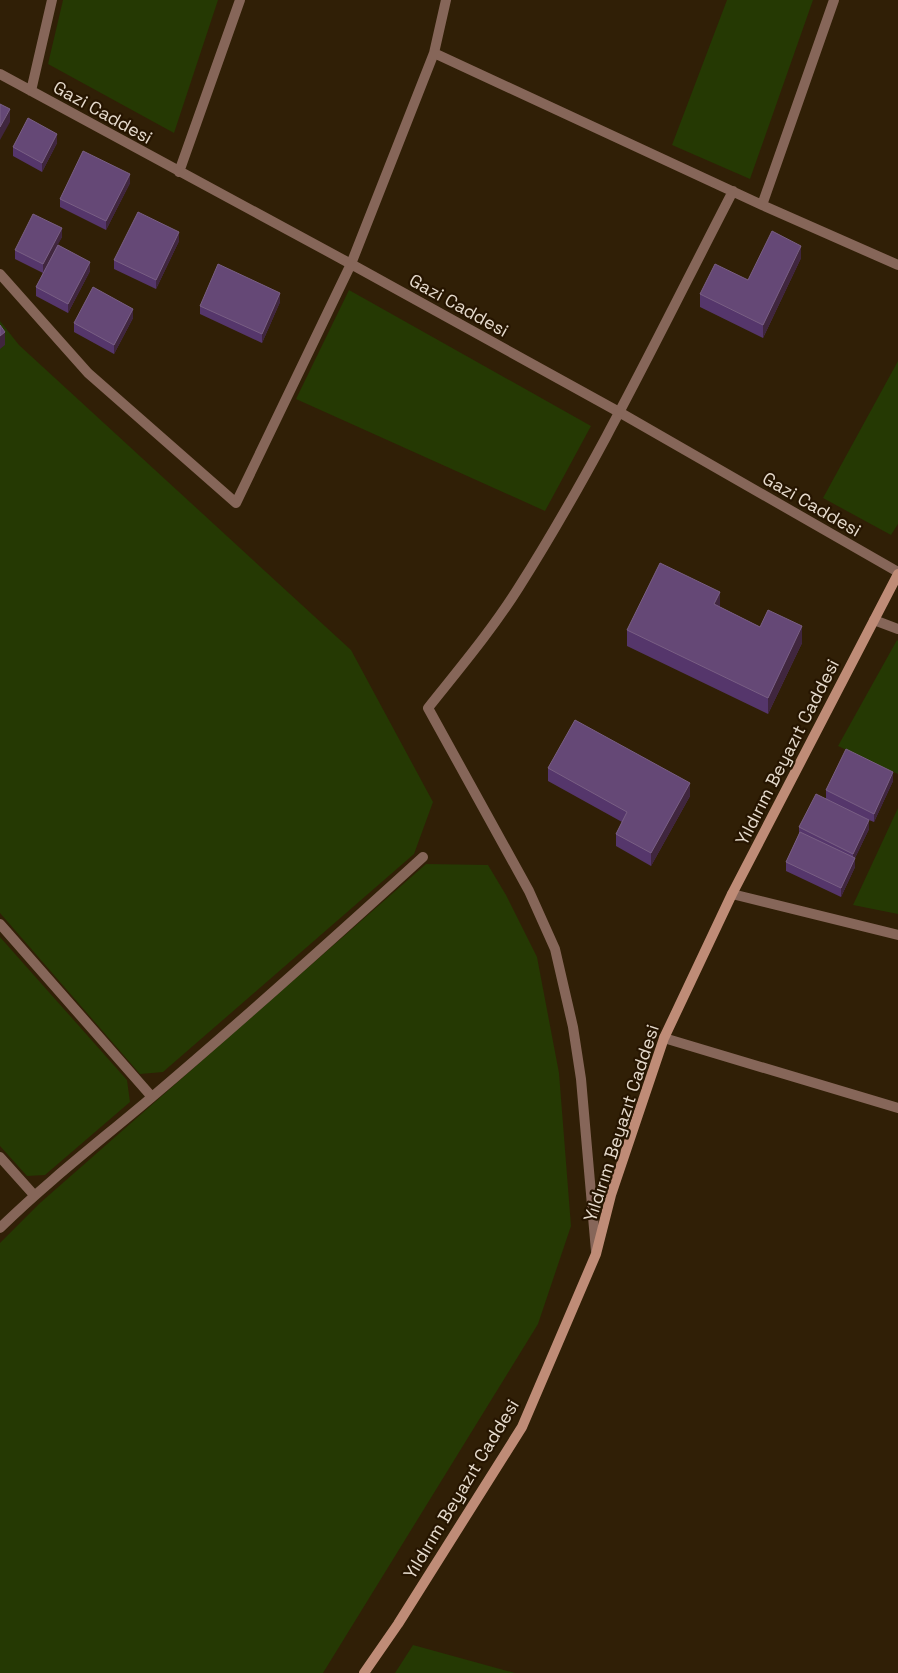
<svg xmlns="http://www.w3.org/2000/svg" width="898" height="1673" font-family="'Space Grotesk',sans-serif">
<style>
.green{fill:#253903}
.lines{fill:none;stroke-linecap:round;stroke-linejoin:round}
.lane{stroke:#866659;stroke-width:10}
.street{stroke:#866659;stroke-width:10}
.secondary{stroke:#bf8c77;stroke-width:10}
.wall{fill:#55366b}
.shaded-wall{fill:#40263e}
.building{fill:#654876;stroke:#795f84}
.labels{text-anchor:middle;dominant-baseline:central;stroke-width:4.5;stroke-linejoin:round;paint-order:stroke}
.street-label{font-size:18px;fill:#e6dbcd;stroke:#261500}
</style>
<rect width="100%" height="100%" fill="#301f06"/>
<path class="green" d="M63,0H218L174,133L48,64Z
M727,0H813L750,179L672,145Z
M349,290L591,426L545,511L296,399Z
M0,321L19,345L351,650L433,802L414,854L163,1072L140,1074L0,913Z
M898,361V524L891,535L823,498Z
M897,640L898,641V774L838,746Z
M898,808V914L853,905Z
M426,864L488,865L506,895L537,957L559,1073L571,1226L538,1324L323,1673H0V1243L40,1203Z
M0,937L127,1080L130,1102L45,1175L27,1176L0,1146Z
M413,1645L515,1673H395Z"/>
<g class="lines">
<path class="lane" d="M0,924L152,1097
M0,1157L34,1195
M0,1228C48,1181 100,1141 152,1097C244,1019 334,938 423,857"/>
<path class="street" d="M434,53L762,205L898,265
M0,74L351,264L619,412L898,572
M31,91L52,0
M179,172L240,0
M762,205L834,0
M0,274L88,373L236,503L351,264L434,53L446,0
M874,620L898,629
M732,894L898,935
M664,1038L898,1108
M596,1251L581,1079L573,1027L555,949L529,891L428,708C459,669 492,630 519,587C599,461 664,324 733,191"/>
<path class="secondary" d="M364,1673L398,1624L522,1427L596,1254L611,1195L664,1038L732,894L898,574"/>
</g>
<path class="wall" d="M57,143L42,172L13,156V147Z
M130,183L106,230L60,207V199Z
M62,237L57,245L90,271L68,313L36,296V287L43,273L15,259V250Z
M179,241L156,289L114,269V260Z
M801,258L763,338L700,307V294L748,280Z
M280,302L262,343L200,314V306Z
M133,318L114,354L74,332V323Z
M720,607L760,627L802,643L768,714L627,646V630Z
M548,768L690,796L651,866L616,846V834L622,822L548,781Z
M893,781L874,822L869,820V829L855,858V867L841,897L786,871V862L799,834V827L826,798V790Z"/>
<path class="shaded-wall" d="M10,109V122L0,140V127Z
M57,134V143L42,172V163Z
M130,174V183L106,230V221Z
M62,228V237L43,273V264Z
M179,232V241L156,289V280Z
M801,246V258L763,338V325Z
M90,262V271L68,313V304Z
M280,293V302L262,343V334Z
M133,309V318L114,354V345Z
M5,332V345L0,349V336Z
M720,592V608L714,604Z
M802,626V643L768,714V698Z
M893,772V781L874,822V814Z
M690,783V796L651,866V853Z
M869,820V829L855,858V867L841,897V888L853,863V854Z"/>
<path class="building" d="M0,104L10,109L0,127Z
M28,118L57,134L42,163L13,147Z
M83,151L130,174L106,221L60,199Z
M138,212L179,232L156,280L114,260Z
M33,214L62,228L43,264L15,250Z
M772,231L801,246L763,325L700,294L715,264L748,280Z
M58,245L90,262L68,304L36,287Z
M218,264L280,293L262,334L200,306Z
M93,287L133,309L114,345L74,323Z
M0,325L5,332L0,336Z
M660,563L720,592L714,604L760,627L768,610L802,626L768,698L627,630Z
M575,720L690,783L651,853L616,834L627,812L548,768Z
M846,749L893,772L874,814L826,790Z
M816,794L869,820L853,854L799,827Z
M800,832L855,858L841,888L786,862Z"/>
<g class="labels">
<g class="street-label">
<text transform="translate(103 112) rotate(29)">Gazi Caddesi</text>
<text transform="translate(459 305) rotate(29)">Gazi Caddesi</text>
<text transform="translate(812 504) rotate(30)">Gazi Caddesi</text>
<text transform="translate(787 752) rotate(-63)">Yıldırım Beyazıt Caddesi</text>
<text transform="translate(621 1123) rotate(-72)">Yıldırım Beyazıt Caddesi</text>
<text transform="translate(461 1489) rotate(-59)">Yıldırım Beyazıt Caddesi</text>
</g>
</g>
</svg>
